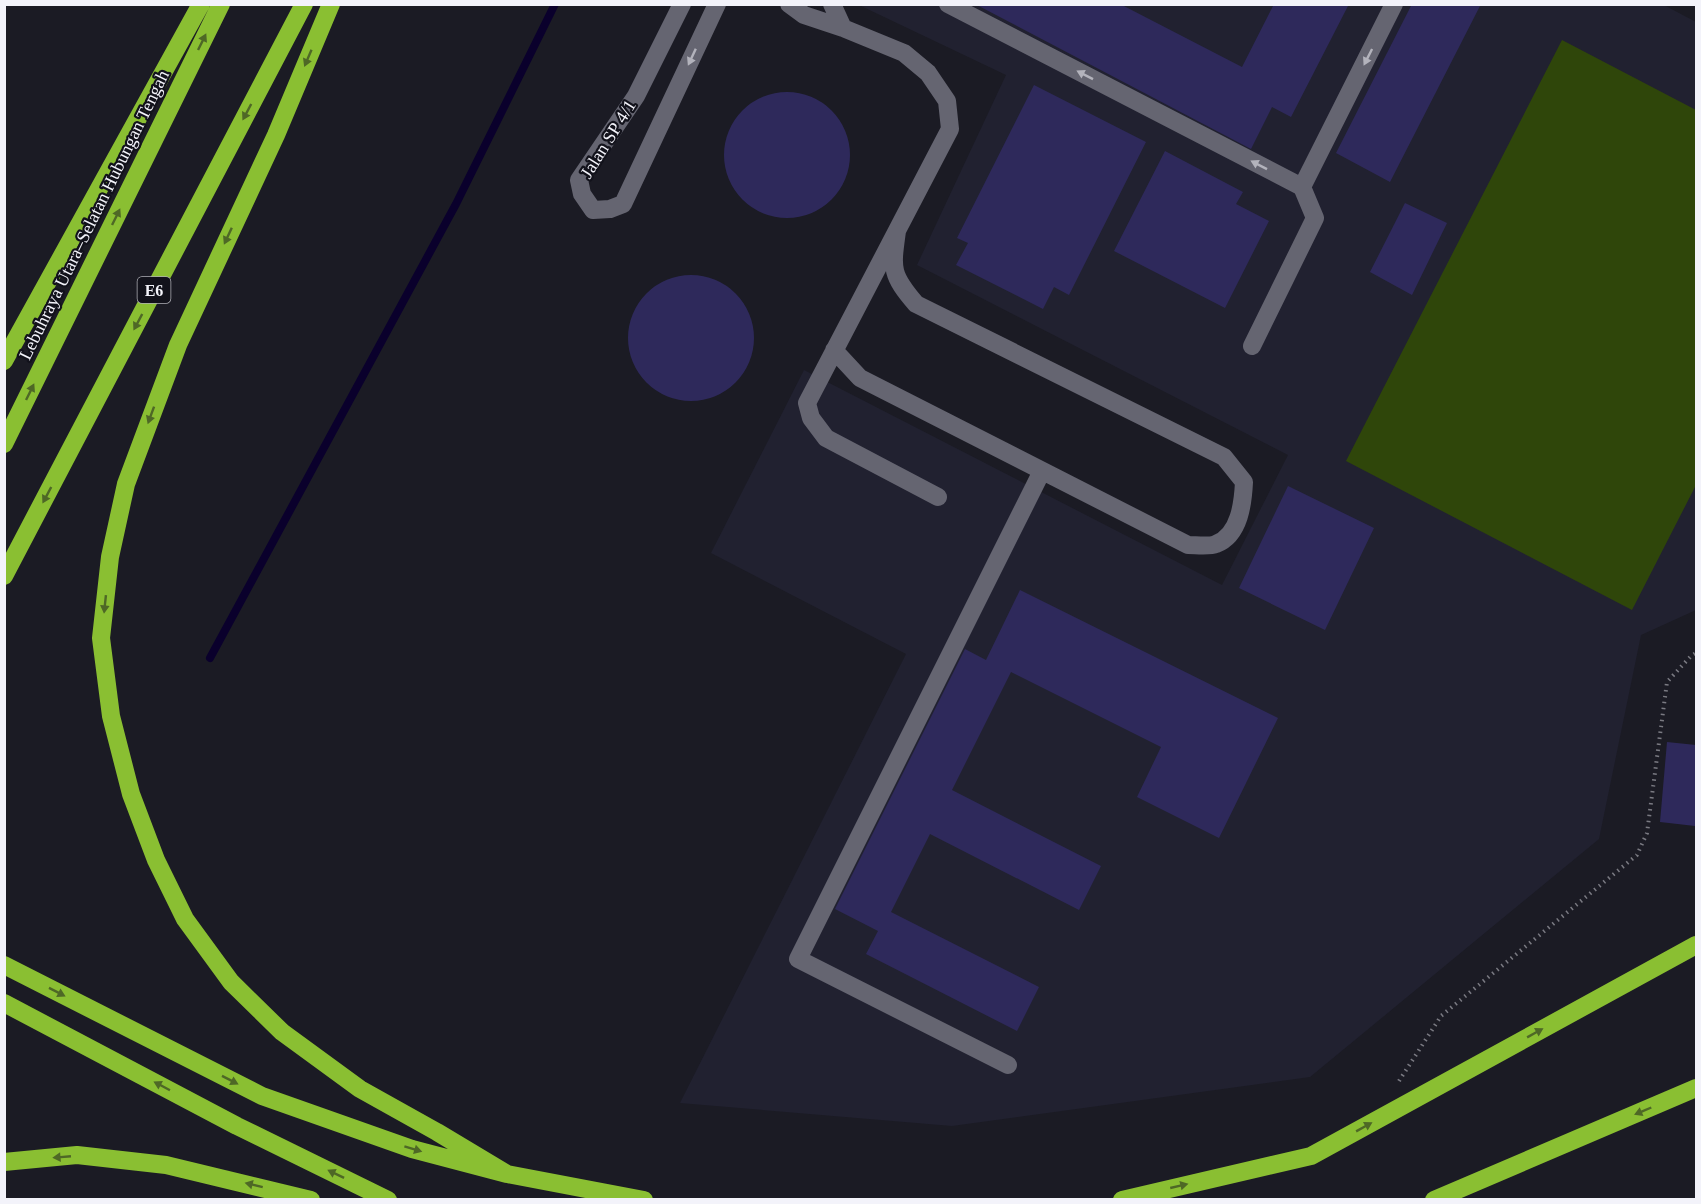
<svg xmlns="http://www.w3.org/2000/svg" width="1701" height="1204" font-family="'Times New Roman',serif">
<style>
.built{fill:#212130}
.green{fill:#2f460a}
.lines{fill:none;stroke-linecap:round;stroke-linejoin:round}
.stream{stroke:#0a002c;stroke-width:8}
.building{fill:#2e295b}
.path{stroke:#7a7a82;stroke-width:4;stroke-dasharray:1.5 4.5;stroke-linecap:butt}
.minor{stroke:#656571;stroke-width:18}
.highway{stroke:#8abf32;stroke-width:18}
.oneway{fill:#4e6826}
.oneway2{fill:#b3b3bc}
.labels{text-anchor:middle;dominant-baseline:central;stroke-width:4.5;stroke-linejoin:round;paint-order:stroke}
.shield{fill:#12121b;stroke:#b0b0b7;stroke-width:1.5}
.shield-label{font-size:16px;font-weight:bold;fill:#f3f3fa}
.street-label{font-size:18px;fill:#f3f3fa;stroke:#12121b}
</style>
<rect width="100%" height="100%" fill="#1b1b24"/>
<path class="built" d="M1662,4L1696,22V610L1641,635L1599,839L1310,1077L952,1126L680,1103L906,654L711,553L804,370L1222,585L1288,455L917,265L1006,75L859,5Z"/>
<path class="green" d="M1562,40L1696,110V485L1632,610L1346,461Z"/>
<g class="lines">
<path class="stream" d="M210,658L456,204L555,4"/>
</g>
<path class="building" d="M975,4H1120L1242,67L1274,4H1349L1291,117L1272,107L1251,149Z
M1412,4H1481L1390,182L1336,153Z
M1034,85L1146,142L1069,295L1054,287L1043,309L956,265L968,243L957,238Z
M724 155a63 63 0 1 1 126 0a63 63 0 1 1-126 0Z
M1165,151L1243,192L1236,204L1269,221L1225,308L1114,251Z
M1405,203L1447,223L1412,295L1370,272Z
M628 338a63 63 0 1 1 126 0a63 63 0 1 1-126 0Z
M1288,486L1374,528L1325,630L1239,588Z
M1020,590L1278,718L1219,838L1137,797L1161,747L1011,672L952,790L1101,866L1079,910L930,834L891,912L1039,987L1017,1031L866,954L878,931L835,909L965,649L986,660Z
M1667,742L1696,745L1695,826L1660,822Z"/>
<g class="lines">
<path class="path" d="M1399,1081L1441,1016L1637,855L1647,833L1667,682L1691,656L1696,653"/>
<path class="minor" d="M682,4L636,96L579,180L582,194L593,210L610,209L623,204L717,4
M789,4L804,15L843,28L832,4
M948,4L1302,187L1394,4
M843,28L904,53L928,73L947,101L950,129L807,403L811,418L826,438L938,497
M1252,346L1315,218L1302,187
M834,350L860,378L1188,545C1196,545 1209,547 1216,544C1240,535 1243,502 1244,482L1224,457L916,304C890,274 892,268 897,231
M1008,1065L798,959L1042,471"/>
<path class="highway" d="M331,4L276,135L178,345L126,484L110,557L101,638L111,716L131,794L156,860L185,919L231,982L282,1032L360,1089L437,1132L507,1174
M4,361L201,4
M4,444L221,4
M4,576L304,4
M4,965L262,1096L412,1149L507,1174L644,1200
M4,1003L237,1126L388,1200
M4,1162L77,1155L166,1165L311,1200
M1122,1200L1311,1156L1696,945
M1434,1200L1696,1088"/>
</g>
<defs><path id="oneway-solid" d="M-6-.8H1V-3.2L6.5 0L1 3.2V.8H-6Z" transform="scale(1.5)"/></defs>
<g class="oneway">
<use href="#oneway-solid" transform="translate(202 42) rotate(-64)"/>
<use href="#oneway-solid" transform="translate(308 58) rotate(113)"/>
<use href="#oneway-solid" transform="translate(247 112) rotate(118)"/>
<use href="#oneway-solid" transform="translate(116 217) rotate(-64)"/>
<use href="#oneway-solid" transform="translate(228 236) rotate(115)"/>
<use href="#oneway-solid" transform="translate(138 322) rotate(118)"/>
<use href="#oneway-solid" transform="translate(30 392) rotate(-64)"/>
<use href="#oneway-solid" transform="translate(151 415) rotate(110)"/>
<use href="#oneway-solid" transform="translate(47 495) rotate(118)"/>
<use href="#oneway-solid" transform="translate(105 604) rotate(96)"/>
<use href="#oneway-solid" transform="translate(57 992) rotate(27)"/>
<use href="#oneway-solid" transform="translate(1535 1033) rotate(-29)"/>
<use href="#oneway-solid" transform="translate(230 1080) rotate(27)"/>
<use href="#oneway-solid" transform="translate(162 1086) rotate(-152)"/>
<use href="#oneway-solid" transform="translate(1643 1111) rotate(157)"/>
<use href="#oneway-solid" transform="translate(1364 1127) rotate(-29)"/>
<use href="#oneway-solid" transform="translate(413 1149) rotate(17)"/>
<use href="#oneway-solid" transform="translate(62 1157) rotate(175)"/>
<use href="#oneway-solid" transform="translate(336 1174) rotate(-154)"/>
<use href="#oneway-solid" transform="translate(254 1185) rotate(-166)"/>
<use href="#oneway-solid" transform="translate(1179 1186) rotate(-13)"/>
</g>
<g class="oneway2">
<use href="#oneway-solid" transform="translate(692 57) rotate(115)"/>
<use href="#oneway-solid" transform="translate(1368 57) rotate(117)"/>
<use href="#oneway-solid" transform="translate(1085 75) rotate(-153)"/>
<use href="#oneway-solid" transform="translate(1259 165) rotate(-153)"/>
</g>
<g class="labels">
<rect class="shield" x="137.5" y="277" width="33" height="26" rx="4.5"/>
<g class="shield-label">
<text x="154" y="290">E6</text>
</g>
<g class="street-label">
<text transform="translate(608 139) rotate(-58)">Jalan SP 4/1</text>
<text transform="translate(94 215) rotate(-64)">Lebuhraya Utara–Selatan Hubungan Tengah</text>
</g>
</g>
<rect width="1701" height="1204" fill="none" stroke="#f3f3fa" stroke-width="12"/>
</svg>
